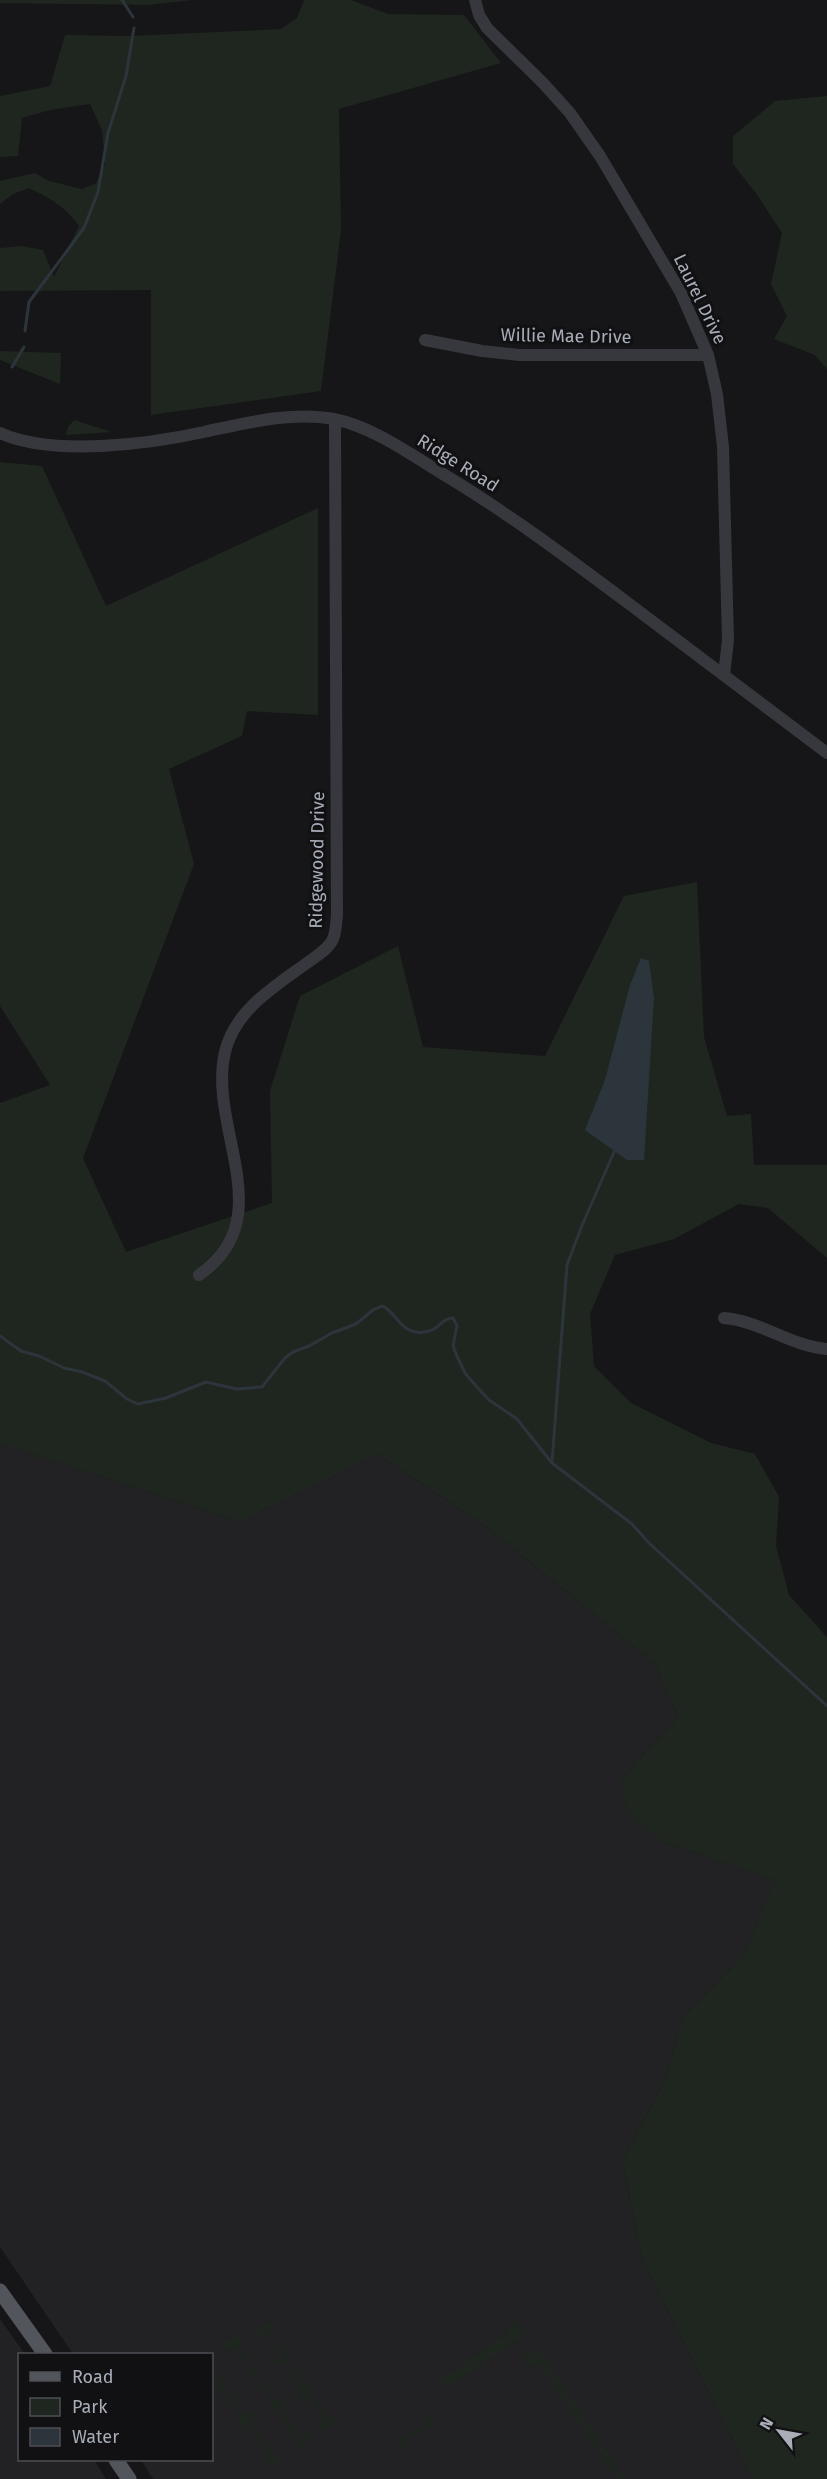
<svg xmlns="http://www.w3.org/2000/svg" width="827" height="2479" font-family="'Fira Sans',sans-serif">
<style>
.built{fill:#222225}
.green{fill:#1e261f}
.water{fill:#2c353c}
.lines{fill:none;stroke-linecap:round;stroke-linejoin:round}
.stream{stroke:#2c353c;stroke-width:3}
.minor{stroke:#37383d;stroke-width:12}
.major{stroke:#53555c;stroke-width:15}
.labels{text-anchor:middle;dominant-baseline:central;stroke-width:6;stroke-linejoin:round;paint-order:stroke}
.street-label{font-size:18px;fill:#a8adb8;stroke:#111113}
</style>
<rect width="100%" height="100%" fill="#161618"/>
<path class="built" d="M0,1444L240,1522L378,1454L487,1527L654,1663L678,1717L621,1779L663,1842L776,1880L743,1956L683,2017L665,2080L622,2161L642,2260L753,2479H153L141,2460H212V2354H73L0,2247Z
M0,2319L25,2354H20V2460H94L106,2479H0Z"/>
<path class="green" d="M0,0H192L147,5L0,3Z
M304,0H351L388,14L464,15L501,63L339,109L341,230L321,391L151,415V290L0,291V248L22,246L43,250L54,277L79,226C66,207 50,198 29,188L13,194L0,204V181L35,173L49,181L82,189L96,183L105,164L102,130L90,104L50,110L22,118L18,156L0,157V96L50,86L65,35L130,36L281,29L297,18Z
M827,96V369L815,355L774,339L787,316L771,284L782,233L758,196L733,164V136L775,101Z
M0,351L61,353L60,384L0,360Z
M74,420L112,432L66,435L68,427Z
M0,462L42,466L106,606L318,508V715L247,711L242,736L169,769L194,864L83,1158L126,1252L272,1203L270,1091L300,996L398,946L423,1047L545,1056L624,896L697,882L704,1037L727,1116L751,1114L754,1165H827V1258L768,1208L739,1204L674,1239L615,1255L590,1314L594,1366L631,1403L711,1443L755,1454L779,1497L776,1546L789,1595L827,1637V2479H753L642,2260L622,2161L665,2080L683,2017L743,1956L775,1880L663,1842L627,1811L621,1779L678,1717L654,1663L487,1527L378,1454L240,1522L0,1444V1103L50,1085L0,1006Z
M271,2322L275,2325L268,2331L306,2388L313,2383L316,2385L309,2392L328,2420L335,2416L338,2417L337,2421L323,2430H320L319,2426L325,2421L306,2394L297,2397V2394L303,2390L285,2362L275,2365L276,2362L282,2357L265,2333L259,2337L254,2333L256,2330Z
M514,2323L522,2329L520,2338L450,2386L440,2385L439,2381L508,2333L509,2327Z
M240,2336L244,2339L238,2347L276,2403L286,2400V2403L279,2407L300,2438L307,2435L310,2436V2439L295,2449L291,2446L298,2440L277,2409L267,2412L274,2405L255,2375L245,2379L246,2376L252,2371L235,2347L228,2350L223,2346V2342Z
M535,2350L540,2353L625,2479H618L538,2361L530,2366L525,2365L524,2356Z
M212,2367L246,2418L253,2413L256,2415L249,2422L273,2457L279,2454L283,2455L282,2458L267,2468L264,2465L270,2459L247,2424L240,2428L237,2427V2424L243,2420L225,2392L218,2396L215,2395L222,2388L212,2372Z
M432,2418L435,2419V2422L401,2445L398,2444L399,2441Z"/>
<path class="water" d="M641,958L649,961L654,998L644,1160H627L585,1130L605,1080L630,985Z"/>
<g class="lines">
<path class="stream" d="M122,0L133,17
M25,331L29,302L84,228L98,192L108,133L126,76L134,28
M12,367L24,347
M0,1336L21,1351L39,1356L64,1368L82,1372L105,1381L127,1399L138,1404L166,1398L206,1382L236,1389L262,1387L285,1358L293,1352L309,1346L332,1333L356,1324L373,1310L382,1306C397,1311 401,1339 429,1331C439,1329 442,1318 453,1318L457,1326L453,1346L457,1356L465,1373L476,1386L489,1400L517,1419L552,1463L632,1524L650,1544L827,1706
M552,1462L567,1265L583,1223L615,1150"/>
<path class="minor" d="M475,0L479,15L487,28L543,83L570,113L600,156L681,293L708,355L717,394L723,447L728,640L724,675
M425,340L482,351L519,355H708
M0,433C53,457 149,444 204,432C246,423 292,411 334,419C373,427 410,454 443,474C508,513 568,558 628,603C694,653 761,703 827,753
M199,1275C282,1218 207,1128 225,1052C235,1010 274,987 307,963C316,956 328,950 333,939C336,932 336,923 337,916L335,419
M724,1318C761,1321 790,1346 827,1349"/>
<path class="major" d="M0,2291L45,2354
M116,2460L129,2479"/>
</g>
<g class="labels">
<g class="street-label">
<text transform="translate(700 299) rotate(64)">Laurel Drive</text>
<text transform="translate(566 336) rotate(1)">Willie Mae Drive</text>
<text transform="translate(458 463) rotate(32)">Ridge Road</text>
<text transform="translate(317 860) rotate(-89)">Ridgewood Drive</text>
</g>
</g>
<rect x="18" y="2353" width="195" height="108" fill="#111113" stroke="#4d4f55" stroke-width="1.5"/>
<rect x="30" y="2372" width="30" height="9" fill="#53555c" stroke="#4d4f55" stroke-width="1.5"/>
<text x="72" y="2383" font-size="18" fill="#a8adb8">Road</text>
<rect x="30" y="2398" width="30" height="18" fill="#1e261f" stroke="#4d4f55" stroke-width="1.5"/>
<text x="72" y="2413" font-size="18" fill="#a8adb8">Park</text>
<rect x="30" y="2428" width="30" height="18" fill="#2c353c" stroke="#4d4f55" stroke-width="1.5"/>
<text x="72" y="2443" font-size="18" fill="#a8adb8">Water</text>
<g transform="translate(779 2431) rotate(301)" stroke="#111113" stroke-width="4.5" paint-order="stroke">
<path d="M0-4.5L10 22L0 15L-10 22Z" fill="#a8adb8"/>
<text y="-9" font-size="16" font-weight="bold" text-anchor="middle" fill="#a8adb8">N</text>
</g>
</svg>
